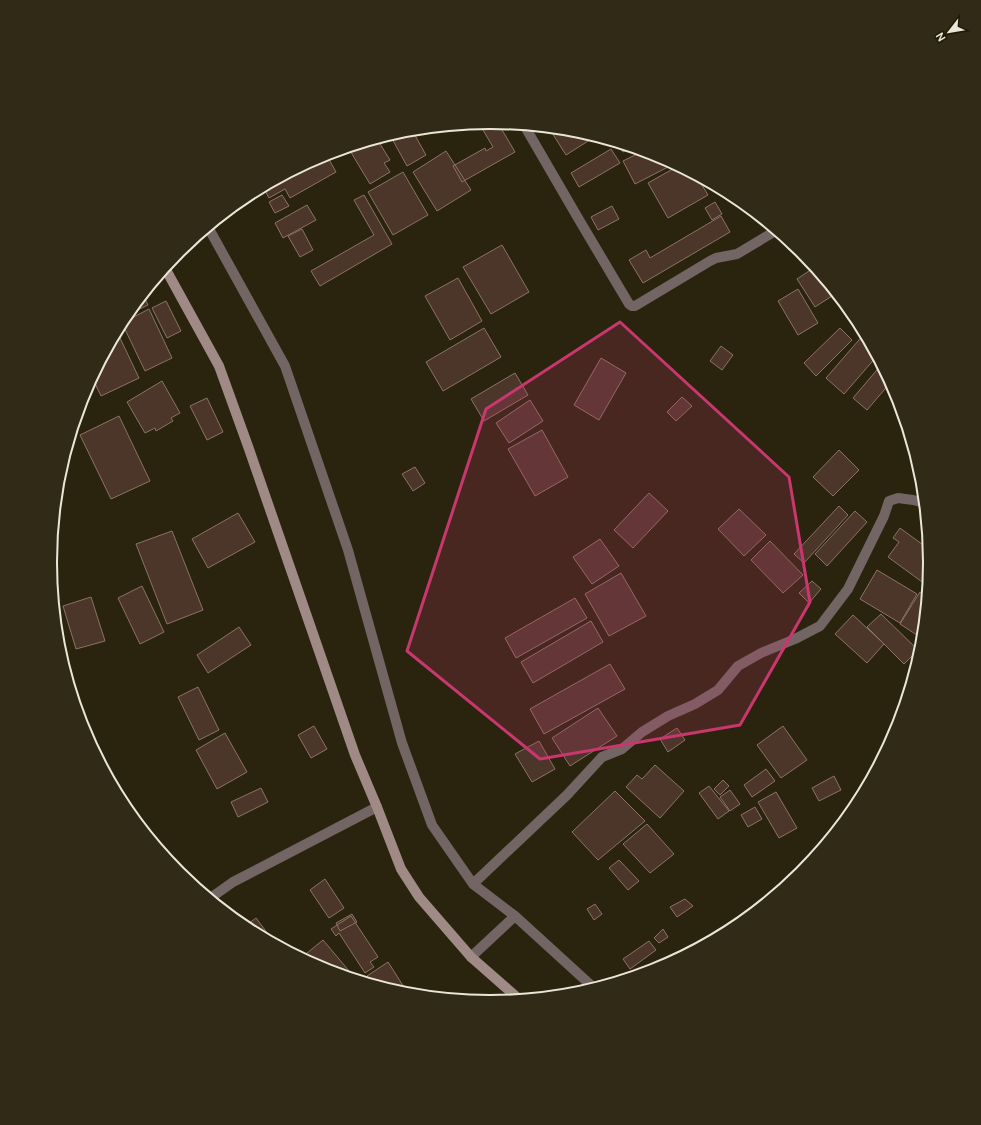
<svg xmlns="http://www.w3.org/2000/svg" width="981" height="1125" font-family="'DM Sans',sans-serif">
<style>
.building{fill:#4c362a;stroke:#8b7365}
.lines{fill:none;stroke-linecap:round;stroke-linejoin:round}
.street{stroke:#726563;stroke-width:10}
.secondary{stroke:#9f8a86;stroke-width:10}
.marked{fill:#c8376e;fill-opacity:0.2;stroke:#c8376e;stroke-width:3;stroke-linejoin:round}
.rim{fill:none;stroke:#eae7d9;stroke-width:2}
</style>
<rect width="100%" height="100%" fill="#2a240e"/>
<path class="building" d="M497,123H498L515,152L462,182L453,166L485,148L486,151L493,147L483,130Z
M549,128L577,131L596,136L566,155Z
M405,130H412L426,155L407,166L390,135Z
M377,139L390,160L384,163L390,172L370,184L349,149L357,145Z
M617,143L632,147L623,152Z
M611,149L620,163L579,187L571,173Z
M446,151L471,190L437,211L413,172Z
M643,151L664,158L668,167L635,184L623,161Z
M326,154L336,172L290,198L285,189L269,198L263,187Z
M678,166L696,175L708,195L668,218L648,183Z
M403,172L428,215L393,235L368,192Z
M282,195L289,206L275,213L269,202Z
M364,195L392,244L320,286L311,271L374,235L354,200Z
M715,202L722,214L712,220L705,208Z
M307,205L316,220L283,238L275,223Z
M612,206L619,219L598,230L591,217Z
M721,216L730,232L643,283L629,260L646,250L650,258Z
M302,229L313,250L300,257L288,236Z
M780,233L796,246L789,250L779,234Z
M502,245L529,292L491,314L463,267Z
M815,267L825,279L835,294L815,307L797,279Z
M458,278L482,321L450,340L425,296Z
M798,289L818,323L798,335L778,301Z
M143,295L148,305L127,315Z
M166,301L181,331L167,338L152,308Z
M149,309L172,358L145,371L122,323Z
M484,328L501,357L443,391L426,362Z
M840,328L852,340L816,376L804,363Z
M865,333L877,356L844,394L826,378Z
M120,338L139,378L101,396L92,377L111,342Z
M721,346L733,355L722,370L710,361Z
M601,358L626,373L599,420L574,405Z
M882,364L891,382L867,410L853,398Z
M515,373L528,395L484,421L471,399Z
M162,381L180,413L171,418L173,421L156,431L155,428L145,433L127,402Z
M682,397L692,406L676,421L667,412Z
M207,398L223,432L207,440L190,406Z
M530,400L543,421L509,443L496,423Z
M119,416L150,481L111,499L80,435Z
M542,430L568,477L535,496L508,449Z
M839,450L859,470L833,496L813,477Z
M415,467L425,483L413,491L402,474Z
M649,493L668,511L633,548L614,530Z
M839,506L848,515L804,563L794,554Z
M739,509L766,535L744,556L718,529Z
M855,511L867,522L827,566L815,554Z
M238,513L255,542L208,568L192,539Z
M900,528L930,550L931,563L929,587L888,557L899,542L893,538Z
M172,531L203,610L167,624L136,544Z
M600,539L619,566L592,584L573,557Z
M770,541L803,575L783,593L751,560Z
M877,570L917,594L900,623L860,599Z
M621,573L646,616L609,636L585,594Z
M812,581L821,589L809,603L799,593Z
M142,586L164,632L140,644L118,598Z
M920,592L928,597L924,629L920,637L900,624Z
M91,597L105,641L76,649L63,606Z
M575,598L587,618L516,658L505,638Z
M881,614L918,650L904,664L867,627Z
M853,615L884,644L867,663L835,634Z
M591,621L603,642L533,683L521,662Z
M239,627L251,645L208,673L197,655Z
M610,664L625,689L544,734L530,709Z
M198,687L219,730L199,740L178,697Z
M598,708L617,736L570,766L552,738Z
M314,726L327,749L311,758L298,735Z
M783,726L807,760L781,778L757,745Z
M677,728L685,740L668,752L660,739Z
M225,733L247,772L217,789L196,750Z
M539,741L555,769L532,782L515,754Z
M655,765L684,791L660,818L626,787L637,775L642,779Z
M766,769L775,781L752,797L744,785Z
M834,776L841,790L819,801L812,788Z
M723,780L729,786L720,795L714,789Z
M709,786L729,811L718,819L699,793Z
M261,788L268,802L238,817L231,802Z
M730,790L740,804L730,811L720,797Z
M615,791L645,821L598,860L572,832Z
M776,792L797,828L779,838L758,802Z
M755,807L762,819L748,827L741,815Z
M647,824L674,854L650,873L623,844Z
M619,860L639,881L628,890L609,868Z
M325,879L344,908L329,918L310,890Z
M685,899L693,906L677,917L670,907Z
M595,904L602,914L594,920L587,909Z
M352,914L357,922L340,931L336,923Z
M351,916L378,957L370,962L374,967L365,973L339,933L336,936L331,929Z
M256,918L274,942L272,943L244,927Z
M663,929L668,937L659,943L654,938Z
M323,940L355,978L353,979L322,969L301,958Z
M649,941L656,950L630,969L623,959Z
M388,962L409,995L373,985L367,976Z
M469,994L474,1001L460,1000Z"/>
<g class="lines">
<path class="street" d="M524,125L578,218L629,304L632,306H635L710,261L716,258L737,254L777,230
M208,227L285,366L348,550L402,743L432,825L473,884
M209,899L233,882L377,807
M515,916L473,884L567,795L602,757L622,749L642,732L668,716L695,704L718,690L738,666L761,653L795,639L820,626L848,589L884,516L889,501L898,498L913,500L925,503
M471,957L515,916L595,989"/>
<path class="secondary" d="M165,268L219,366L249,449L355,755L377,807L401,869L419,897L471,957L520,1000"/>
</g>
<path class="marked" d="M620,322L789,477L810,602L740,725L540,759L407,651L486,409Z"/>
<path d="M0 0H981V1125H0ZM57 562a433 433 0 1 1 866 0a433 433 0 1 1-866 0Z" fill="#302a16" fill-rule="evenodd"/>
<path class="rim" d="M57 562a433 433 0 1 1 866 0a433 433 0 1 1-866 0Z"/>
<g transform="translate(949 32) rotate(239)" stroke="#201a05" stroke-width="3" paint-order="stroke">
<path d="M0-3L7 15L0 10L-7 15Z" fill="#eae7d9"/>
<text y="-6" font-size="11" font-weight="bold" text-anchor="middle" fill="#eae7d9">N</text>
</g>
</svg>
